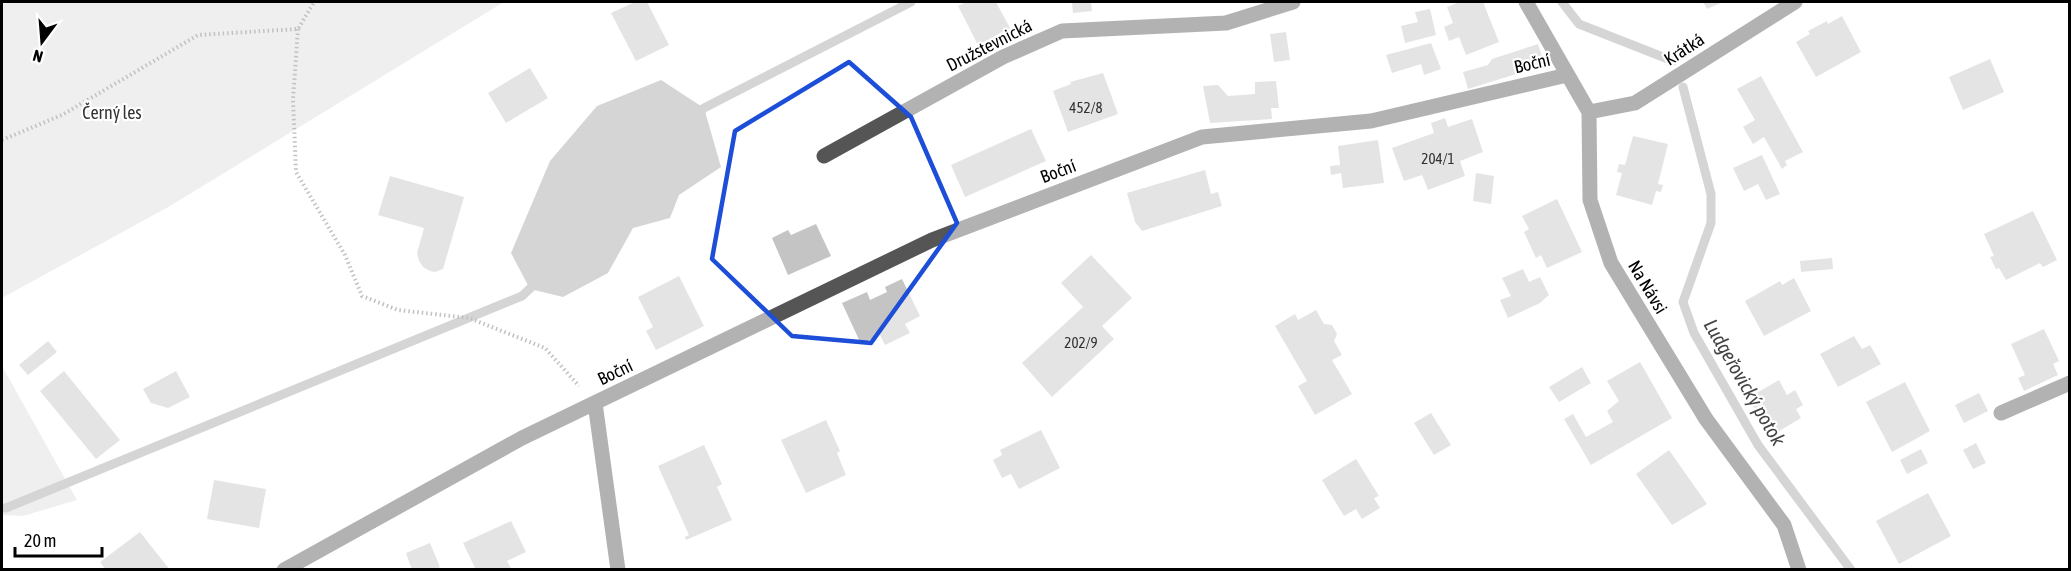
<svg xmlns="http://www.w3.org/2000/svg" width="2071" height="571" font-family="'Asap Condensed',sans-serif">
<style>
.green{fill:#dcdcdc}
.water{fill:#a3a3a3}
.lines{fill:none;stroke-linecap:round;stroke-linejoin:round}
.stream{stroke:#a3a3a3;stroke-width:9}
.building{fill:#c4c4c4}
.path{stroke:#777;stroke-width:4;stroke-dasharray:1.5 3;stroke-linecap:butt}
.minor{stroke:#555;stroke-width:15}
.marked{fill:none;stroke:#1d4ed8;stroke-width:4.5;stroke-linejoin:round}
.labels{text-anchor:middle;dominant-baseline:central;stroke-width:4.5;stroke-linejoin:round;paint-order:stroke}
.number-label{font-size:15px;fill:#313131}
.street-label{font-size:18px;fill:#000;stroke:#fff}
.park-label{font-size:18px;fill:#333;stroke:#fff}
.water-label{font-size:20px;font-style:italic;fill:#444;stroke:#fff}
</style>
<rect width="100%" height="100%" fill="#fff"/>
<path class="green" d="M2,2H504L170,206L2,298Z
M2,366L77,500L23,516L2,515Z"/>
<path class="water" d="M661,80L704,108L721,167L679,195L670,218L633,228L608,273L563,297L530,289L511,253L550,161L597,106Z"/>
<g class="lines">
<path class="stream" d="M1562,2L1579,24L1673,61
M1683,87L1711,194V223L1683,302L1694,333L1758,445L1851,570
M696,117L704,108L911,2
M2,508H6L522,296L539,280"/>
</g>
<path class="building" d="M635,2H647L669,45L636,61L611,13Z
M966,2H996L1010,28L978,45L958,6Z
M1072,2H1091L1092,11L1073,13Z
M1460,2H1483L1499,42L1466,55L1459,37L1449,41L1444,27L1453,23L1447,7Z
M1703,2H1723L1707,9Z
M1430,9L1436,35L1405,43L1401,26L1418,22L1415,12Z
M1842,16L1861,52L1816,77L1796,42L1810,34L1808,31L1827,21L1828,24Z
M1286,32L1290,60L1274,62L1270,34Z
M1431,43L1441,69L1424,75L1421,64L1392,73L1386,55Z
M1538,44L1545,65L1468,89L1463,72L1488,65L1492,59Z
M1990,59L2004,92L1963,110L1949,77Z
M530,68L548,98L506,123L488,93Z
M1103,73L1118,114L1068,132L1053,91L1071,84L1070,82Z
M1761,76L1803,152L1785,161L1787,165L1782,169L1764,137L1753,144L1743,127L1755,120L1737,89Z
M1276,81L1279,108H1271L1272,119L1210,123L1203,86L1218,85L1228,96L1255,94V82Z
M1445,118L1448,127L1472,119L1483,152L1460,161L1465,176L1428,190L1422,175L1404,181L1392,148L1434,133L1431,123Z
M1031,129L1046,161L965,197L951,165Z
M1633,136L1668,144L1658,184L1663,185L1661,192L1656,191L1652,205L1616,195L1622,173L1617,172L1619,164L1625,165Z
M1378,140L1384,183L1343,188L1341,173L1331,175L1330,166L1340,165L1338,146Z
M1762,155L1780,194L1766,200L1758,184L1744,191L1733,168Z
M1205,170L1211,194L1218,192L1222,206L1142,231L1135,222L1127,193Z
M1476,173L1494,176L1491,204L1473,201Z
M390,176L464,197L443,269L435,272L430,271L423,267L419,261L417,253L424,228L378,215Z
M1557,199L1582,252L1547,268L1541,255L1536,258L1524,232L1529,229L1522,216Z
M2033,211L2057,260L2043,267L2040,263L2006,280L1999,268L1996,269L1990,257L1994,256L1984,234Z
M816,224L831,256L788,275L772,238L788,230L791,235Z
M1091,255L1132,298L1102,326L1114,339L1052,397L1022,363L1083,307L1061,283Z
M1832,258L1833,269L1801,272L1800,261Z
M1523,269L1529,282L1540,277L1549,295L1540,303L1508,318L1500,300L1511,296L1502,278Z
M679,276L704,326L656,350L646,331L653,327L638,297Z
M1794,278L1811,311L1764,336L1745,301L1780,281L1782,285Z
M902,279L920,316L905,324L910,333L885,345L880,335L861,344L842,303L867,292L870,300L887,292L885,287Z
M1316,310L1324,324L1332,325L1337,334L1334,341L1342,355L1332,360L1352,394L1315,415L1298,386L1307,381L1275,326L1295,314L1298,320Z
M2044,329L2059,361L2053,364L2058,375L2024,391L2018,378L2025,375L2011,344Z
M1854,336L1862,349L1870,345L1881,364L1838,387L1820,354Z
M48,341L57,352L28,375L19,365Z
M1640,362L1672,418L1591,465L1564,419L1573,414L1586,437L1613,422L1607,411L1619,401L1607,381Z
M1582,367L1591,383L1559,402L1549,387Z
M64,371L120,440L96,459L40,391Z
M176,371L190,397L168,408L151,403L143,389Z
M1779,380L1787,395L1795,390L1803,405L1796,409L1801,418L1771,436L1748,398Z
M1905,382L1930,431L1892,452L1866,402Z
M1979,393L1988,411L1964,423L1955,405Z
M1431,413L1451,445L1434,455L1414,423Z
M826,420L840,451L837,453L846,475L806,493L781,440Z
M1041,430L1060,468L1019,489L1011,474L1002,478L993,460L1002,455L1000,450Z
M1976,443L1986,463L1973,469L1963,450Z
M704,445L722,484L717,487L732,520L686,540L685,537L689,535L658,466Z
M1921,449L1928,463L1907,474L1900,460Z
M1669,450L1707,504L1672,525L1636,474Z
M1356,459L1379,496L1374,498L1380,508L1362,519L1356,509L1344,516L1322,480Z
M214,480L266,489L259,528L207,519Z
M1928,493L1951,536L1899,564L1876,521Z
M511,521L526,552L507,561L512,570H476L463,543Z
M140,532L170,570H150L148,568L146,570H106L100,562Z
M430,543L440,567L435,570H412L406,553Z"/>
<g class="lines">
<path class="path" d="M298,29L293,99L296,172L345,255L362,296L398,310L469,318L545,348L579,386
M2,140L62,115L198,35L298,29L314,2"/>
<path class="minor" d="M1526,2L1589,112L1590,200L1611,263L1706,419L1784,525L1799,570
M1589,112L1635,103L1795,2
M824,156L1003,57L1062,31L1226,23L1293,2
M595,403L618,570
M2001,413L2070,383
M284,570L522,438L932,240L1202,137L1371,121L1567,75"/>
</g>
<path d="M0 0H2071V571H0ZM849,62L911,117L957,223L871,343L792,336L712,259L735,131Z" fill="#fff" fill-opacity=".55" fill-rule="evenodd"/>
<path class="marked" d="M849,62L911,117L957,223L871,343L792,336L712,259L735,131Z"/>
<g class="labels">
<g class="number-label">
<text x="1086" y="107">452/8</text>
<text x="1438" y="158">204/1</text>
<text x="1081" y="342">202/9</text>
</g>
<g class="street-label">
<text transform="translate(989 45) rotate(-27)">Družstevnická</text>
<text transform="translate(1684 49) rotate(-33)">Krátká</text>
<text transform="translate(1532 63) rotate(-13)">Boční</text>
<text transform="translate(1058 171) rotate(-21)">Boční</text>
<text transform="translate(1648 287) rotate(59)">Na Návsi</text>
<text transform="translate(615 372) rotate(-26)">Boční</text>
</g>
<g class="park-label">
<text x="112" y="112">Černý les</text>
</g>
<g class="water-label">
<text transform="translate(1745 382) rotate(60)">Ludgeřovický potok</text>
</g>
</g>
<rect width="2071" height="571" fill="none" stroke="#000000" stroke-width="6"/>
<g transform="translate(42 42) rotate(196)" stroke="#ffffff" stroke-width="4.5" paint-order="stroke">
<path d="M0-4.5L10 22L0 15L-10 22Z" fill="#000000"/>
<text y="-9" font-size="16" font-weight="bold" text-anchor="middle" fill="#000000">N</text>
</g>
<path d="M15 547v9h87v-9" fill="none" stroke="#000000" stroke-width="3"/>
<text x="24" y="547" font-size="18" fill="#000000" stroke="#ffffff" stroke-width="4.5" paint-order="stroke">20 m</text>
</svg>
